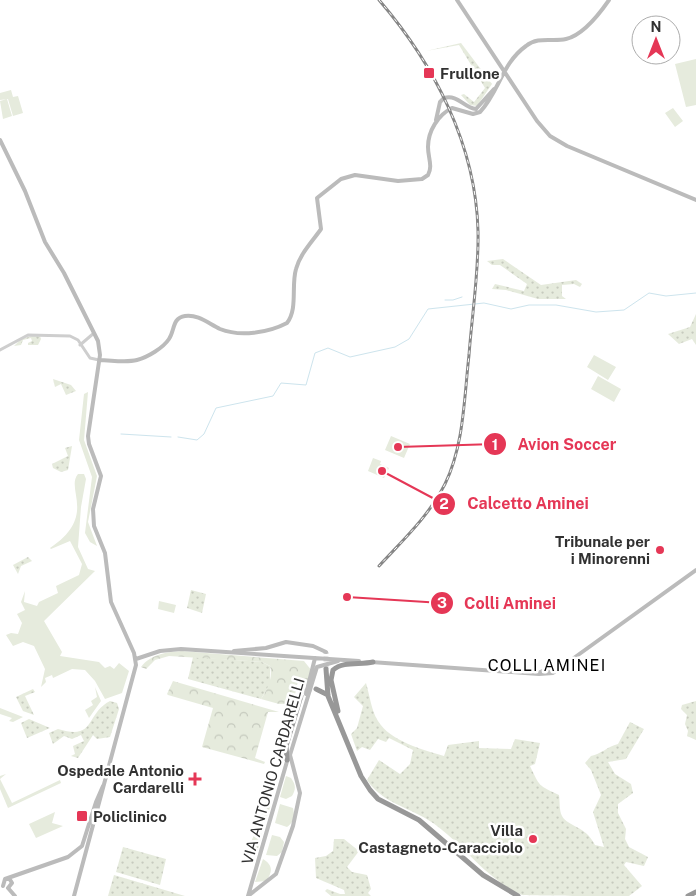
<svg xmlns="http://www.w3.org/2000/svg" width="696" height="896" font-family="'Public Sans',sans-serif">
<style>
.grass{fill:url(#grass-dots)}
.forest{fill:url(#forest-crowns)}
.garden{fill:#e6ebdd}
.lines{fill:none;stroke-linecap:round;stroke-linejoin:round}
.stream{stroke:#cde4ed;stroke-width:1}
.motorway-tunnel{stroke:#d6d6d6;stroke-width:5;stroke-dasharray:5 2.5;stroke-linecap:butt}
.tertiary{stroke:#cecece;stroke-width:3}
.secondary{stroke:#bbb;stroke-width:4}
.motorway{stroke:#989898;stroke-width:5}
.rail-casing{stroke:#868686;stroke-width:3}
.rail{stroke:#fff;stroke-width:1;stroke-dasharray:4;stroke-linecap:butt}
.poi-dot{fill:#e53756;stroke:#fff;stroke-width:2}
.labels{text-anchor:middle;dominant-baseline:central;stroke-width:5;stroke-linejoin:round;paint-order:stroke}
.poi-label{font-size:15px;font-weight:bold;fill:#313131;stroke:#fff;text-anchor:end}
.street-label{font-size:15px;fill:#313131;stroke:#fff}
.neighbourhood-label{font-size:16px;letter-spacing:1px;fill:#000;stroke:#fff}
.leader{fill:none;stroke:#e53756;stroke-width:2}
.callout-dot{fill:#e53756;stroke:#fff;stroke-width:2}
.mark-label{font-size:15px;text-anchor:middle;font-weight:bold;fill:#fff}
.callout-label{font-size:16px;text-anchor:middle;font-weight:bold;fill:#e53756;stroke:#fff;stroke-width:5;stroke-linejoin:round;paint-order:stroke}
</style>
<defs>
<pattern id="grass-dots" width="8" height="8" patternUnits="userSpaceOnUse" patternTransform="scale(1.25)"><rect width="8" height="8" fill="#e6ebdd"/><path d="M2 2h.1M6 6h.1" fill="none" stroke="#c6cabe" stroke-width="1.8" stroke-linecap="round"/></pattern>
<pattern id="forest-crowns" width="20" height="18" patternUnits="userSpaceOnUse" patternTransform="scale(1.25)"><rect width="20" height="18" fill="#e6ebdd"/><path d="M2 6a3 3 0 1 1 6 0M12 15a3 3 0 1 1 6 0" fill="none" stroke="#c6cabe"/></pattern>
</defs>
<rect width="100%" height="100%" fill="#fff"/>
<path class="grass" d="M461,43L492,84L477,106L470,105L461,95L464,94L474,102L485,88L459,45L426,51Z
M503,259L541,285L576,280L582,284L580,287L574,284L562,285V296L566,299H538L506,290L492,289L495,284L524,291L527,284L500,265H492L487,261Z
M696,314V345L692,339L679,344L668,334L690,327Z
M32,336H40L41,339L38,345H28V343L32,341L31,338L23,340L21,345L14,346L21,339Z
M53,379L71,385L76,391L66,395L61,384L55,387Z
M72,446L68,470L61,472L53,468L52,464L68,456L65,448Z
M28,557L32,561L21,566L18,574L13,565Z
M191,590L206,594L202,613L187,608Z
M193,657L262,662L270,666V684L261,699L188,679Z
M366,683C370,696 371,710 378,721C390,741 423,750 444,756L448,745L479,741V748L511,749L515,739L540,743L535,764L530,766C540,787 538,785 559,795C560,802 559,810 562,816C568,827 585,825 595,845L604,847L593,812L601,795L591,770L585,763L591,756C601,754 607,747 618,744L630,722L644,729L626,759L608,762L615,774L631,784L633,793L618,804V813L626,829L625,839L629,847L648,857L644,866L626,862L624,865L642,886L629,896C612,896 531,896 522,895C486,879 464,845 433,823C410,807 383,804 367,780L379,760L400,774L410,764L413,750L389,738L386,742L378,739L370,750L362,747L357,751L351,734L357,728L363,706L354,697Z
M33,689L35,692L25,696L34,715L23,711L16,697Z
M110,701L117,703L119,709L110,737L97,739L93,735L78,758L71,756L75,754L73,746L84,741L81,735L72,739L64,736L53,744L49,733L58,729C96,741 85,714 110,701Z
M696,701V740L687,736L688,731L685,724L687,715L681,709L682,705Z
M29,719L50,728L27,738L21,723Z
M265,802H272L266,819L260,813V808Z
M258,833L262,834L257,852L250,844L254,835Z
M334,839H344L359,851L347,867L352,872L367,875L371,889L368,893L371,896H331L325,891L327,889L340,894H345L344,890L316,878L315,858L326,856L333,851Z
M123,847L166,859L160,885L116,872Z
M114,875L185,896H108Z"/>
<path class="forest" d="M182,651L304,661L312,671L306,685L298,681L293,704H279L261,699C268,689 273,677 270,666L262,662L169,656L155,660L146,669L141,667C151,654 167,652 182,651Z
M173,681L279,712H268L255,758L265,762L264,764L202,747L213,708L168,695L167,694Z"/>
<path class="garden" d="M696,59V105L686,107L675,64Z
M11,90L13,97L18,96L23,113L13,116L8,99L0,100V93Z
M7,99L12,116L3,119L0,101Z
M673,108L683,121L675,127L665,113Z
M594,355L616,367L608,380L587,367Z
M598,376L621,389L614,402L591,389Z
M88,392L84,440L97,476L88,522L97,546L90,542L85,533L92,477L79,440L84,394Z
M391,436L410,444L404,458L385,450Z
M373,458L381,461L380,464L389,468L384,478L368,471Z
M78,474H84L86,479L81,507L78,547L88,569L95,571L44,621L62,652L60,656L99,662L105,668L110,666L114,669L119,663L129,671L122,693L105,699L95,681L85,670L72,669L53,678L52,675L45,678L46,682L41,687L45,669L34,646L23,642L13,646L6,635L11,633L18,634L22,623L17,614L25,610L21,602L25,591L24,602L37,606L39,602L58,593L56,586L79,575L82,564L70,541L51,549L50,548C98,516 65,489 78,474Z
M159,601L176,605L174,613L158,609Z
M95,687L101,701L89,718L87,720L89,718L85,710L93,705L91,701L97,697Z
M0,708L23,717L13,722L9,721L12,718L0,714Z
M6,774L0,779L12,803L60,780L61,783L8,808L0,789V776Z
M286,776L291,778C296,785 296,789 292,796L286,799L280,797Z
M280,804L293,808C295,816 294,822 287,827L275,823Z
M55,812L52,823L63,826L36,838L29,824Z
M272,835L280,837L284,842L282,852L277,856L266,855Z
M263,859C273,865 273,872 266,881L255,882Z"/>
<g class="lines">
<path class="stream" d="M445,300H453L462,297
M121,434L171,437
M178,437L197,440L204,434L216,408L273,396L281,383L306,385L315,353L328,348L350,357L395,347L409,339L428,309L484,303L511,309L529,305H556L596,312L624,310L649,293L666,296L696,293"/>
<path class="motorway-tunnel" d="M326,669V652
M300,699L303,692L311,689"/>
<path class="tertiary" d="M80,345L94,333
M0,350L28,335L70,336L78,340L90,358L99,360"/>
<path class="secondary" d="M457,0L537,121L550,136L567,146L696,200
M436,120L440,102L444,98C458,94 464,108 476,109L494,89
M0,140L25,191L45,242L64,273L98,341L100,355L88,436L89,444L101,476L93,509L94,526L105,553L111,602L134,653L136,665L74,896
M99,360C111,360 125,363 137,360C148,357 163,348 169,339C175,330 172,318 185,316C198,314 209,324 220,329C240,337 268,333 287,323C298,309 291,286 296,269C300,254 312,242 321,229L317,198L341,179L355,175L398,181L422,179L428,175C433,166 428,158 428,147C428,131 438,115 452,108L473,114L480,112C499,92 502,63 526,46C538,36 552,42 566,39C583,35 600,13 609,0
M234,651L266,648L286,642L313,646L326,652
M136,659L160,651L181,649L359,661
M371,662L539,674L553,673L696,570
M317,667L338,661
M540,672L548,669L554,671
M306,694L315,658
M3,886L5,879L68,857L82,846L96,802L103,786
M8,888L12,883L9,878
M8,888L15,896
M248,896L276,874L293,826L300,793L290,755L317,667
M248,896L288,758"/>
<path class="motorway" d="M326,669L328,696L361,776L370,790L378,799L419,820L483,875L518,896
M316,689L328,695
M338,711L331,680L333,670C343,661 360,665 373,662
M287,760L286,746L300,699
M688,896L696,892"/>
<g class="rail-casing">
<path id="rail" d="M379,0C434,64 476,145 478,231C479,272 472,314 469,355C464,399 464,445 445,484C429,516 402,541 379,566"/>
</g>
<use href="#rail" class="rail"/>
</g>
<g class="poi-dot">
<rect x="423" y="67" width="12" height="12" rx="2.5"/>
<circle cx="660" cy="550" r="5"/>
<path d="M192.5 771.5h5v5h5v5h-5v5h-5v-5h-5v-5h5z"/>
<rect x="76" y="810" width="12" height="12" rx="2.5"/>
<circle cx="533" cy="839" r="5"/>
</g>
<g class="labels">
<g class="poi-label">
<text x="440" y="73" text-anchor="start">Frullone</text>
<text x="650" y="541">Tribunale per<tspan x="650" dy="17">i Minorenni</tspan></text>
<text x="184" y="770">Ospedale Antonio<tspan x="184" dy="17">Cardarelli</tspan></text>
<text x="93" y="816" text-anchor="start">Policlinico</text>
<text x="523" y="830">Villa<tspan x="523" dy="17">Castagneto-Caracciolo</tspan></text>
</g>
<g class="street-label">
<text transform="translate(273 771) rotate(-74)">VIA ANTONIO CARDARELLI</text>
</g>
<g class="neighbourhood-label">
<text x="547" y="665">COLLI AMINEI</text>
</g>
</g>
<path class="leader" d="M398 447L495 444M382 471L444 504M347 597L442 603"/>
<g class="callout-dot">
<circle cx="398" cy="447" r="5"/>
<circle cx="382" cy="471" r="5"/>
<circle cx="347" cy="597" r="5"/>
<circle cx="495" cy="444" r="12"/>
<circle cx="444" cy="504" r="12"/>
<circle cx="442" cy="603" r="12"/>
</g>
<g class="mark-label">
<text x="495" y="450">1</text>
<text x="444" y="509">2</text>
<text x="442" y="608">3</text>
</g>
<g class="callout-label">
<text x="567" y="450">Avion Soccer</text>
<text x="528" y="509">Calcetto Aminei</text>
<text x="510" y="609">Colli Aminei</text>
</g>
<g transform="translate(656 40)"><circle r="24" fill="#ffffff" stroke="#adadad"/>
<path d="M0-4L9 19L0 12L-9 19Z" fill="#e53756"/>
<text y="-8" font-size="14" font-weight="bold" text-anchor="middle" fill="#313131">N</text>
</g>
</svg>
